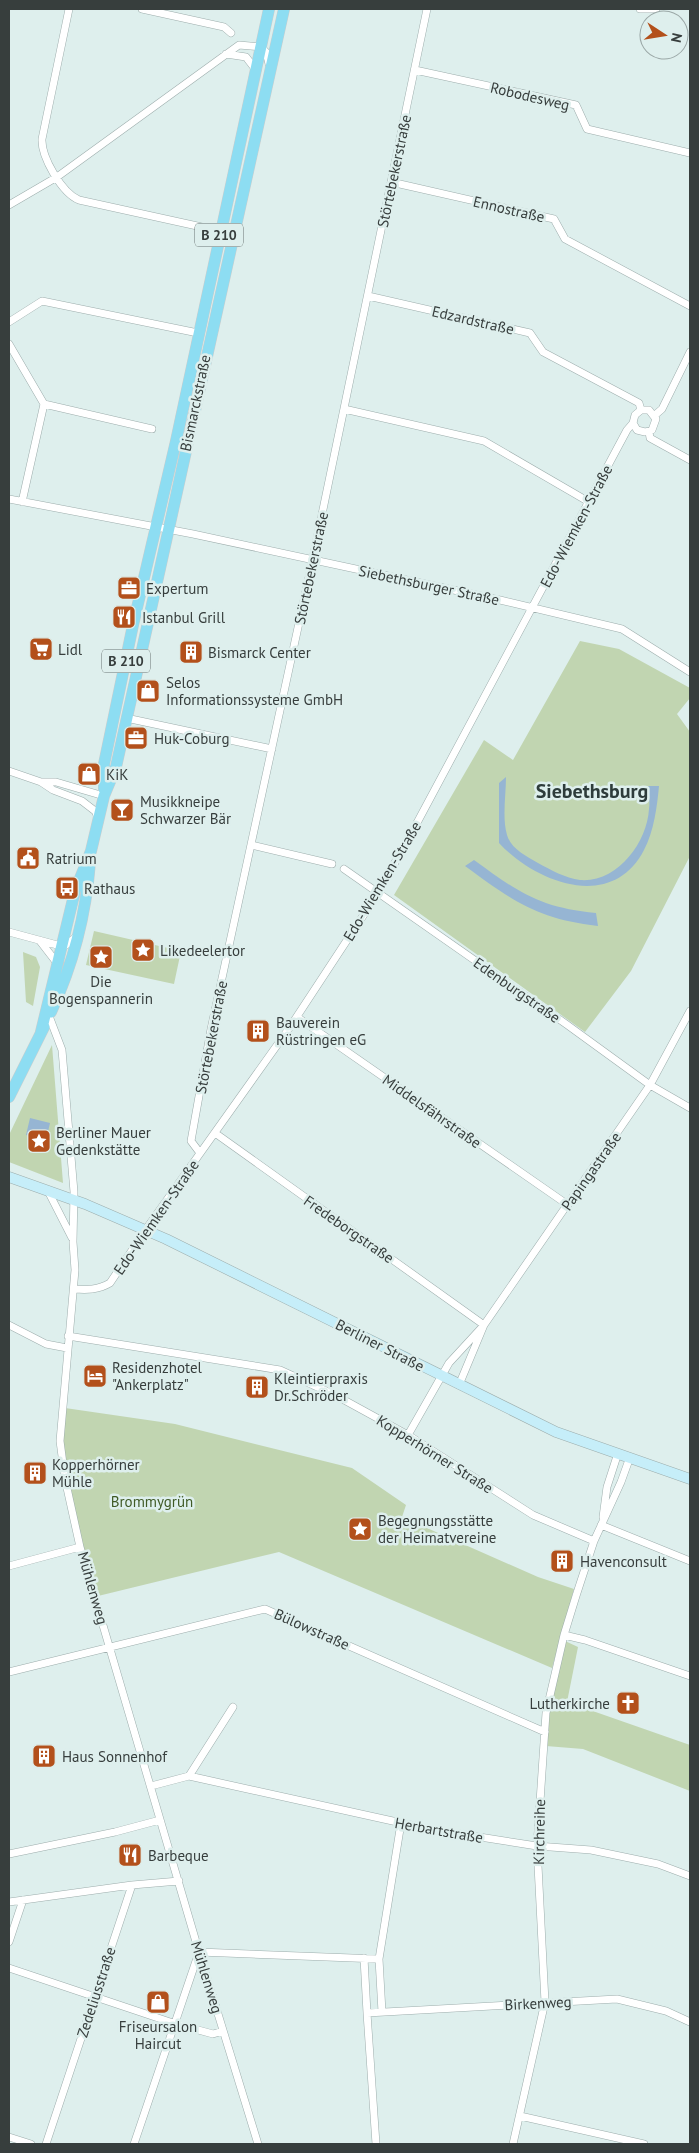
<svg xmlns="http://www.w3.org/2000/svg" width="699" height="2153" font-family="'PT Sans',sans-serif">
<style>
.green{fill:#c1d5b1}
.water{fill:#96b5d3}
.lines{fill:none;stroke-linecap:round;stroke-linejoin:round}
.street-casing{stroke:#9dadac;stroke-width:8}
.secondary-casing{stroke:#9dadac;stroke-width:11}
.primary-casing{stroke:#cbcdcd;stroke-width:12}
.street{stroke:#fff;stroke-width:7}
.secondary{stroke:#c6eef9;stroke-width:10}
.primary{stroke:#8dddf2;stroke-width:11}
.labels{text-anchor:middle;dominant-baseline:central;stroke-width:5;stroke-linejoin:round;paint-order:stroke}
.shield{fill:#deefed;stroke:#697372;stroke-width:1}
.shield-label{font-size:14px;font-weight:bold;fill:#373e3d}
.street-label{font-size:15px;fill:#373e3d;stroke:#deefed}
.poi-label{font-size:15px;fill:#373e3d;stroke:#deefed;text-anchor:start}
.park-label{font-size:15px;fill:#3f5a25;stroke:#deefed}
.district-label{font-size:20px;font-weight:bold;fill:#2e3c3b;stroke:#deefed}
</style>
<rect width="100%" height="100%" fill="#deefed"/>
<path class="green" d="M580,641L619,649L690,688V698L677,714L690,732V856L631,971L585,1032L394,895L484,740L513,760Z
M94,931L181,951L174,984L86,965Z
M23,952L36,957L40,967L33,1006L26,1002Z
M52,1045L63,1183L9,1162V1135Z
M65,1408L175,1424L352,1468L406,1505L402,1517L538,1577L574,1589L552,1668L279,1552L98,1596L74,1514L62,1442Z
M565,1641L578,1647L567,1702L690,1745V1791L583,1749L546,1746L549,1713Z"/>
<path class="water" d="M506,777C506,795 502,818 507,835C511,849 526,856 538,863C551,870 565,878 580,880C617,883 647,843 649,809C650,802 649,794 648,786H659C657,807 654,831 644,850C612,912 536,883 499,843V783Z
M474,860C518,892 540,908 596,913L598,926C537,919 513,901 465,866Z
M30,1118L50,1123L46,1140L26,1135Z"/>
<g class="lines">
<g class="street-casing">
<path id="street" d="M69,9L42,139C41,157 62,193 79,200L220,231
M142,9L224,27L231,33
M640,9H656
M226,54L246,57L256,70
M415,70L576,105L587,129L690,153
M391,182L554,219L565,239L690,306
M9,205L57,177L239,45L261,47L266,52L269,64
M368,296L530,333L543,352L639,403L641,410
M9,322L42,301L198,333
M9,344L44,404L22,502
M44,404L152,429
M344,409L484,441L589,502
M655,415L662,409L690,352
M649,432L650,438L690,460
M9,499L193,534L500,600L622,629L690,672
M126,718L272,749
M9,771L41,782L53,790L82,801L95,811L98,817
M41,782H56L104,796
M251,845L332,864
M344,869L566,1024L650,1085L690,1108
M9,932L61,946L66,945L76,937
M40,941L57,963
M49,1016L62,1050L74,1192L73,1242L75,1270L60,1441L65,1479L80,1547L199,1952L258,2144
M297,1017L568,1205
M215,1133L484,1325L459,1385
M200,1153L191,1141L211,1029L310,572L427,9
M48,1191L72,1238
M74,1289C87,1290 98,1290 110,1283L149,1225L290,1027L378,893L418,821L627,430L633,423L635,415L641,410H649L656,419L652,430L645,432L637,430L633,423
M9,1325L46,1344L67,1348
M68,1336L280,1370L335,1395L408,1435L533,1515L594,1541
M408,1435L449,1363L484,1325L650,1085L690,1011
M603,1517L607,1487L618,1453
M601,1525L690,1561
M9,1566L80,1547
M564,1635L585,1640L690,1676
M9,1672L265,1609L545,1732
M189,1776L233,1707
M151,1786L189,1776L429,1829L537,1846L591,1850L658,1864L690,1876
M9,1854L115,1832L160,1820
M9,1902L132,1885
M9,1942L23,1900
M364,1958L367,2013
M9,1968L176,2024L213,2034L223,2031
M382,2012L379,1959L401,1823
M520,2116L644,2144
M9,2137L31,2144
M46,2144L132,1885L179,1881
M134,2144L199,1952L379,1959
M376,2144L367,2013L617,1999L666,2011L690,2022
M513,2144L545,2002L537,1846L546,1713L564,1635L576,1596L594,1541L621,1482L630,1457"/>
</g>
<g class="secondary-casing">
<path id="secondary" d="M9,1177L85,1204L166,1239L556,1432L690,1479"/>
</g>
<g class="primary-casing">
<path id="primary" d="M104,789V764L133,625L176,441L269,9
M51,1012C73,965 86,914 90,862
M41,1032L75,891L91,851L104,796L116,767L284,9
M9,1097L44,1027"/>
</g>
<use href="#street" class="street"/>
<use href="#secondary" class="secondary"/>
<use href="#primary" class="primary"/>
</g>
<defs>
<g id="office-square" transform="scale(1.25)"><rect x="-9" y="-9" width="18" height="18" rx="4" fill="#b3501b" stroke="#deefed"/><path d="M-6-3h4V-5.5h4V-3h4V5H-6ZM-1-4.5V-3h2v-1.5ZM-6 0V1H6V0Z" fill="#fff"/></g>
<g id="restaurant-square" transform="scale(1.25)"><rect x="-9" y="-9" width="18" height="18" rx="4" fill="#b3501b" stroke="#deefed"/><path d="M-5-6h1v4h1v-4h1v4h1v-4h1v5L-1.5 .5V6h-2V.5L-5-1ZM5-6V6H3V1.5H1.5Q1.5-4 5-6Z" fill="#fff"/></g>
<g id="supermarket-square" transform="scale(1.25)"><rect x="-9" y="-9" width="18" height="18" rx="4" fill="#b3501b" stroke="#deefed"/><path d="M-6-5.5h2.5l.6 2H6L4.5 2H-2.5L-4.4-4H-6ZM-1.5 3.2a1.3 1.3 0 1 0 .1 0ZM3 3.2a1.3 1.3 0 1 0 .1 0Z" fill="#fff"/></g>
<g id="building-square" transform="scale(1.25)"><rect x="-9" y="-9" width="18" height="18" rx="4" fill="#b3501b" stroke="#deefed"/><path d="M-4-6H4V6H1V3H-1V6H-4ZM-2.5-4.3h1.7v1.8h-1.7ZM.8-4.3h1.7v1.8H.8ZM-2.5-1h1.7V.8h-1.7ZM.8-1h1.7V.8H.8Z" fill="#fff"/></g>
<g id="shop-square" transform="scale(1.25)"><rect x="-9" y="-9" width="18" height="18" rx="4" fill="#b3501b" stroke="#deefed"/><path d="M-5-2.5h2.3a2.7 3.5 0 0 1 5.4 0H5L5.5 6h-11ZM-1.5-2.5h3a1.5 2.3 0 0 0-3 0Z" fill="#fff"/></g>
<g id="bar-square" transform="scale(1.25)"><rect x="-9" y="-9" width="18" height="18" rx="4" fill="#b3501b" stroke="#deefed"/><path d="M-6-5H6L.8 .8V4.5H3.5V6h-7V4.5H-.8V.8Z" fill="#fff"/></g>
<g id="civic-square" transform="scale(1.25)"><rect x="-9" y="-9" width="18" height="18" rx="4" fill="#b3501b" stroke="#deefed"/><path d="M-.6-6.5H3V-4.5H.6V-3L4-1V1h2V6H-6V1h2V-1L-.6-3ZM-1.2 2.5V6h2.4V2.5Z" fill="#fff"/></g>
<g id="bus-square" transform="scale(1.25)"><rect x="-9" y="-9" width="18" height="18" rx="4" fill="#b3501b" stroke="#deefed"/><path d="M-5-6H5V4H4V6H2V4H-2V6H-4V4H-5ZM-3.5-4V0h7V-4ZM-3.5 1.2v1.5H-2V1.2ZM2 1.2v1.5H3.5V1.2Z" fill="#fff"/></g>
<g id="sight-square" transform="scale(1.25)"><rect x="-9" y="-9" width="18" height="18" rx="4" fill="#b3501b" stroke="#deefed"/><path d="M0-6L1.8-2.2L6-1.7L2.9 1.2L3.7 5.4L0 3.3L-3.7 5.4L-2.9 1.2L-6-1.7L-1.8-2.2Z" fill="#fff"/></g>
<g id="hotel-square" transform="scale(1.25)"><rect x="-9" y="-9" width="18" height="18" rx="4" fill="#b3501b" stroke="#deefed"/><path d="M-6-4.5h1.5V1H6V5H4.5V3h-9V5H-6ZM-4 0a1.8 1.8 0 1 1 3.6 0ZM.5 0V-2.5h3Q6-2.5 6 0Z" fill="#fff"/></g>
<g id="church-square" transform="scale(1.25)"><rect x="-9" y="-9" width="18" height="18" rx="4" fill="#b3501b" stroke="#deefed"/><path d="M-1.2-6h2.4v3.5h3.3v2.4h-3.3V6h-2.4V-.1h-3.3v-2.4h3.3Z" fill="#fff"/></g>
</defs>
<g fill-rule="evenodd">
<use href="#office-square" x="129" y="588"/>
<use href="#restaurant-square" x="124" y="617"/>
<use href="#supermarket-square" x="41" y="649"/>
<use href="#building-square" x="191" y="652"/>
<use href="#shop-square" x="148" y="691"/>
<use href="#office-square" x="136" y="738"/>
<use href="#shop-square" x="89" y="774"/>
<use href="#bar-square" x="122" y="810"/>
<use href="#civic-square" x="28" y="858"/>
<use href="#bus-square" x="67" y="888"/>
<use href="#sight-square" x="143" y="950"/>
<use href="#sight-square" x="101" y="957"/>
<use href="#building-square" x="258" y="1031"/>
<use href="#sight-square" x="39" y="1141"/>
<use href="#hotel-square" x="95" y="1376"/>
<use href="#building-square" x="257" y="1387"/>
<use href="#building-square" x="35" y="1473"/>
<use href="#sight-square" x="360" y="1529"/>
<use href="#building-square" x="562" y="1561"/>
<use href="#church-square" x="628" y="1703"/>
<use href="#building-square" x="44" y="1756"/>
<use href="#restaurant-square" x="130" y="1855"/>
<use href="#shop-square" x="158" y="2002"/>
</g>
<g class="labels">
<g class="shield">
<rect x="195" y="223.5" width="48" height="23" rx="4"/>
<rect x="102" y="649.5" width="48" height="23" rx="4"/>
</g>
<g class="shield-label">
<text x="219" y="235">B 210</text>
<text x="126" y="661">B 210</text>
</g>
<g class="street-label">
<text transform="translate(530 96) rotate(13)">Robodesweg</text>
<text transform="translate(394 171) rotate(-78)">Störtebekerstraße</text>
<text transform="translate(509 209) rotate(13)">Ennostraße</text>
<text transform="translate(473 320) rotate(13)">Edzardstraße</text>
<text transform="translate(195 403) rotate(-78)">Bismarckstraße</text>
<text transform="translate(576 526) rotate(-62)">Edo-Wiemken-Straße</text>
<text transform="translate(311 568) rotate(-78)">Störtebekerstraße</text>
<text transform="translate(429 585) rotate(12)">Siebethsburger Straße</text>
<text transform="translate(382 881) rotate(-59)">Edo-Wiemken-Straße</text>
<text transform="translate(517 990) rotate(35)">Edenburgstraße</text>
<text transform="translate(211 1037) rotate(-79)">Störtebekerstraße</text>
<text transform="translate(432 1111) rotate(35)">Middelsfährstraße</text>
<text transform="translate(591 1171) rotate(-55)">Papingastraße</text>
<text transform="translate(156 1217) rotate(-55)">Edo-Wiemken-Straße</text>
<text transform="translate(349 1229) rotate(35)">Fredeborgstraße</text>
<text transform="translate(380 1345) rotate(27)">Berliner Straße</text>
<text transform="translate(435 1454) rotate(32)">Kopperhörner Straße</text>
<text transform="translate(93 1588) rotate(74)">Mühlenweg</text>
<text transform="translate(312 1629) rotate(24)">Bülowstraße</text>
<text transform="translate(439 1830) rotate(10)">Herbartstraße</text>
<text transform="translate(539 1832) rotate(-89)">Kirchreihe</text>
<text transform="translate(207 1977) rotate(73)">Mühlenweg</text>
<text transform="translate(96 1992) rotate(-72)">Zedeliusstraße</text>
<text transform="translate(538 2003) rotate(-3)">Birkenweg</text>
</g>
<g class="poi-label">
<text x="146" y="588">Expertum</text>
<text x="142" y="617">Istanbul Grill</text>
<text x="58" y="649">Lidl</text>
<text x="208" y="652">Bismarck Center</text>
<text x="166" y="682">Selos<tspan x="166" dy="17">Informationssysteme GmbH</tspan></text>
<text x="154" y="738">Huk-Coburg</text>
<text x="106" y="774">KiK</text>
<text x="140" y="801">Musikkneipe<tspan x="140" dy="17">Schwarzer Bär</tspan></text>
<text x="46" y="858">Ratrium</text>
<text x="84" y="888">Rathaus</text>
<text x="160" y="950">Likedeelertor</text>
<text x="101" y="981" text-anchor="middle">Die<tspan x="101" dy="17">Bogenspannerin</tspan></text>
<text x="276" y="1022">Bauverein<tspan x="276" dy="17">Rüstringen eG</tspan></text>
<text x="56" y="1132">Berliner Mauer<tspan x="56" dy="17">Gedenkstätte</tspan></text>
<text x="112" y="1367">Residenzhotel<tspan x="112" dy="17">"Ankerplatz"</tspan></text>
<text x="274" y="1378">Kleintierpraxis<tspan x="274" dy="17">Dr.Schröder</tspan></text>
<text x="52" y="1464">Kopperhörner<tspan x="52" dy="17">Mühle</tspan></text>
<text x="378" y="1520">Begegnungsstätte<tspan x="378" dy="17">der Heimatvereine</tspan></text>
<text x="580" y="1561">Havenconsult</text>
<text x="610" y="1703" text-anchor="end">Lutherkirche</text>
<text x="62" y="1756">Haus Sonnenhof</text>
<text x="148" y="1855">Barbeque</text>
<text x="158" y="2026" text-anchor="middle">Friseursalon<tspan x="158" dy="17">Haircut</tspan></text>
</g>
<g class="park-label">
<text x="152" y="1501">Brommygrün</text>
</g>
<g class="district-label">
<text x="592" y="791">Siebethsburg</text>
</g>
</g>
<rect width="699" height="2153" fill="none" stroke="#373e3d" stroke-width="20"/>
<g transform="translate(664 35) rotate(102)"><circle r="24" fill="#deefed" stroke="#9ba8a7"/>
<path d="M0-4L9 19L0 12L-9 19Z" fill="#b3501b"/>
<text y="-8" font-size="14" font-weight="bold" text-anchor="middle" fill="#373e3d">N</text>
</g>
</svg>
